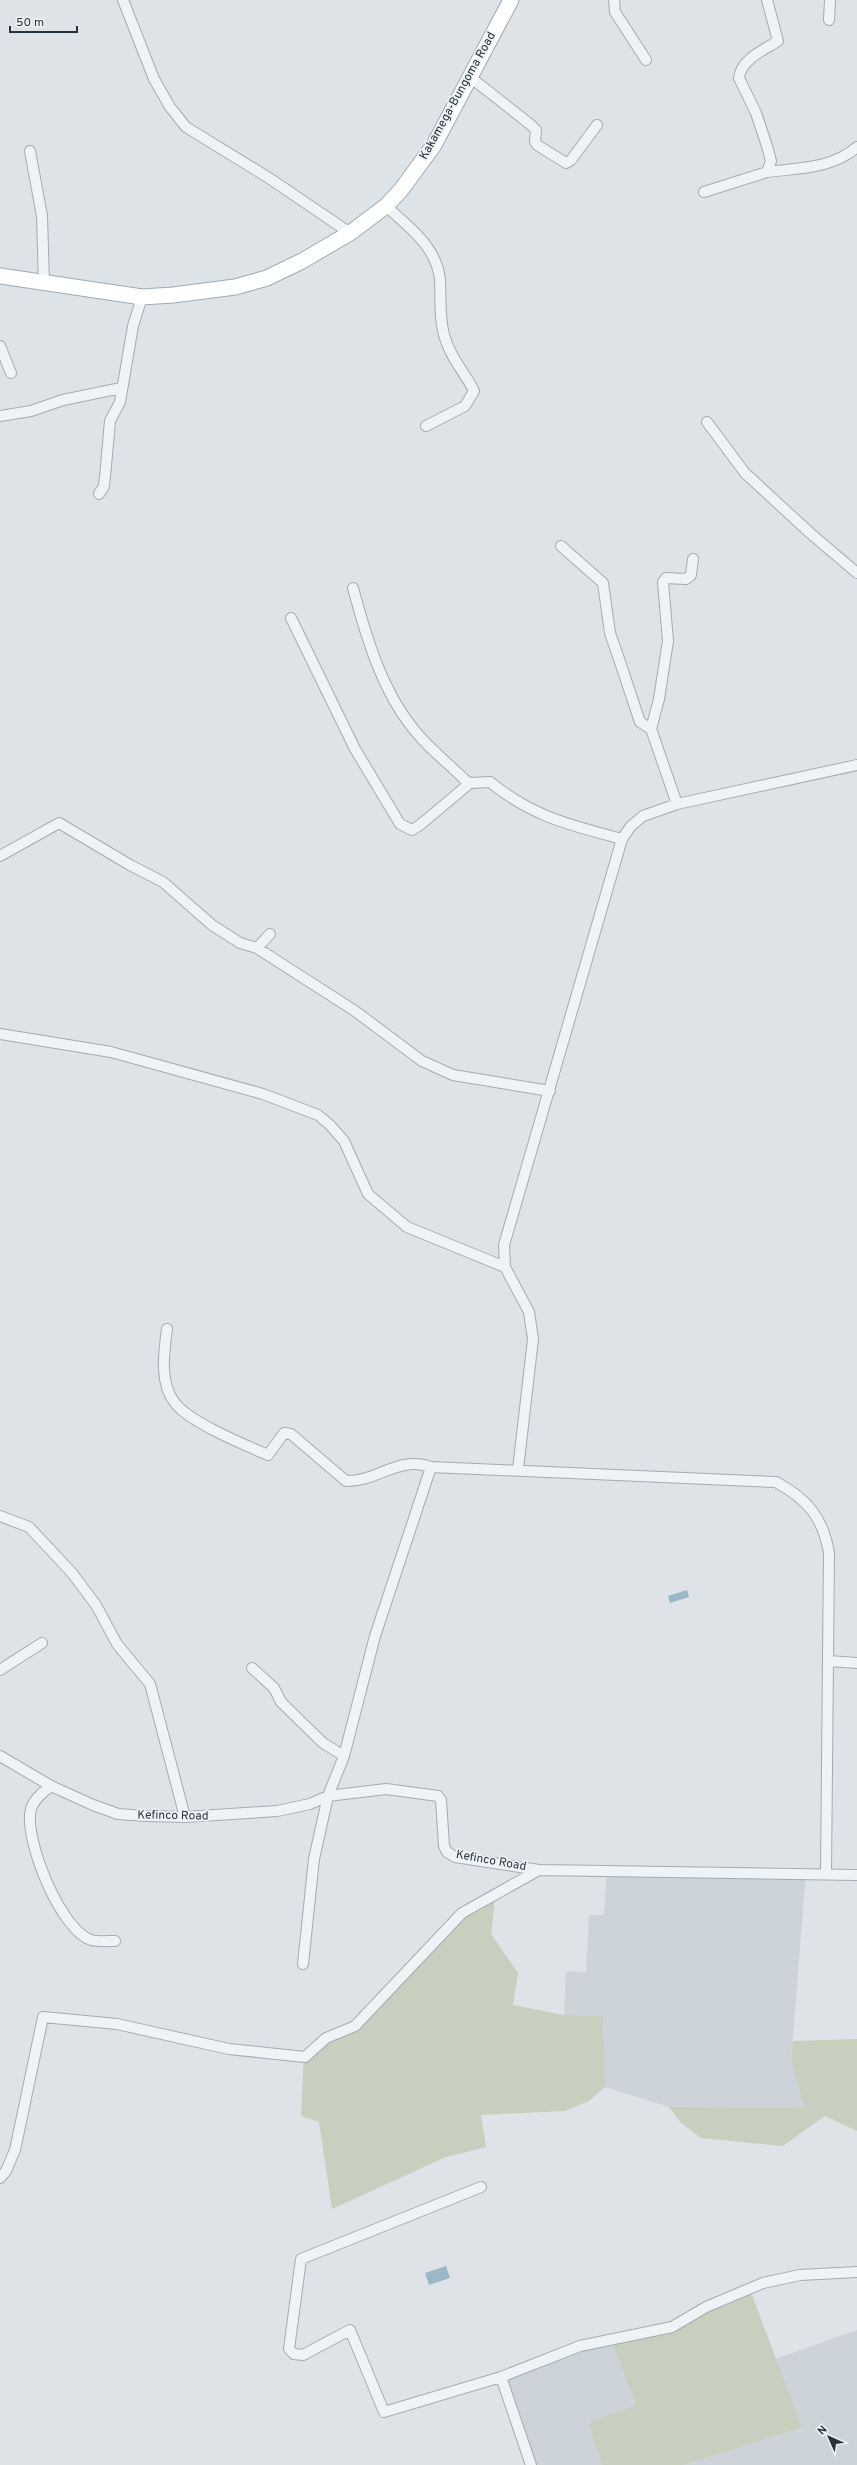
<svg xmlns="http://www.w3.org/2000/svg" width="857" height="2465" font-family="Overpass,sans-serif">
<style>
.built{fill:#ccd3d9}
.green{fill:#c7d0bf}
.water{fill:#9ab8c6}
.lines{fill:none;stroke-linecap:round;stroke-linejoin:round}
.street-casing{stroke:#a4abb1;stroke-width:12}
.primary-casing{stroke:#9eaab2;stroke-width:17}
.street{stroke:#f0f3f5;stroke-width:10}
.primary{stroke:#fff;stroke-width:15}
.labels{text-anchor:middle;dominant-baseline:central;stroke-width:3.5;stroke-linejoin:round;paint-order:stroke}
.street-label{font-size:12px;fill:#28343d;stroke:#edf2f5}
</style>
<rect width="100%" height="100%" fill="#dee3e7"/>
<path class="built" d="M607,1870L806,1873L791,2060L806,2108L669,2107L605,2087L603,2016L564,2015L566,1971L586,1972L589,1915H604Z
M857,2330V2465H684L802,2428L775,2359Z
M610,2338L636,2405L588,2423L602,2465H533L500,2376Z"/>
<path class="green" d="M496,1889L491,1934L518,1973L513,2005L564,2015L603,2016L605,2087L589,2101L565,2111L481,2115L486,2147L446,2157L332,2209L319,2122L301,2116L304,2052L354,2023L459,1913Z
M857,2039V2131L825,2116L783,2146L701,2138L680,2122L669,2107L805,2108L791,2060L793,2041Z
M749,2287L802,2428L684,2465H602L588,2423L636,2405L610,2338L659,2330Z"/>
<path class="water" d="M687,1590L689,1597L670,1603L668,1596Z
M446,2266L450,2278L429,2285L425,2273Z"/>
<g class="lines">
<g class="street-casing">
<path id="street" d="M123,0L154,79L170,107L186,127L269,178L350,233
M614,0L615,12L646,60
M829,20L830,0
M470,77L531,125L536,130L535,141L537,145L566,163L571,160L597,125
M30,151L42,216L44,283
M767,172C798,168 832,169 857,147
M704,192L767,172L771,161L767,146L756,113L739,78C741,59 764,50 778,41L767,0
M386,206C409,227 437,247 440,280C441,299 439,320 445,338C450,357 465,373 474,391L465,406L426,426
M0,346L11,373
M0,416L31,411L63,400L121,388
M707,422L745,473L810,533L857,573
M99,494L104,486L106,466L110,421L120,402L133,326L142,297
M561,546L603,583L610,633L621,665L640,722L651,729
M353,588C367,640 384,699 423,740C436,754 451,766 465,780L470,783L490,782C533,817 570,825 622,839
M291,618L355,749L400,824L412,830L420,825L470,783
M677,804L651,729L659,699L668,641L663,582L666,578L686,579L691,575L693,559
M0,856L59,823L130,865L163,882L212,925L240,943L257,948L355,1011L422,1061L453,1075L550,1091
M257,948L270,934
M0,1034L111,1052L263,1094L318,1115L330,1125L344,1141L368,1194L407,1227L505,1267
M167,1329C164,1352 159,1383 175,1403C189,1422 245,1445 268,1455L284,1433L291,1434L346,1481C377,1482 399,1455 431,1467L776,1482C807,1499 823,1517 829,1553L826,1873
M518,1469L533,1339L529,1312L505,1267L504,1245L622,839L631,826L643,816L677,804L857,765
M0,1516L29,1527L72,1573L96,1605L117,1644L150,1684L185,1817
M828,1661L857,1663
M252,1668L274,1688L281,1702L323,1743L344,1756
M0,1670L42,1643
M0,1756L51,1786L93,1805L118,1814L146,1816L185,1817L277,1811L310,1804L328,1796L386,1789L438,1796L441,1800L444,1846L447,1852L455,1857L539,1870L857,1875
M51,1786C43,1792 34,1799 31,1809C23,1838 61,1931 91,1940C98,1942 108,1941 115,1941
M303,1964L314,1859L328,1796L344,1756L375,1636L431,1467
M0,2178L6,2171L15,2150L43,2017L117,2024L229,2049L305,2057L326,2038L355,2026L462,1913L539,1870
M481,2187L301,2259L289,2349L294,2354L303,2355L350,2330L384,2412L501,2377L580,2346L672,2327L706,2307L763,2283L800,2275L857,2272
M501,2377L531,2465"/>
</g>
<g class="primary-casing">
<path id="primary" d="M0,276L142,297L173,295L235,287L267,278L302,261L350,233L386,206L401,190L434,145L511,0"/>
</g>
<use href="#street" class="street"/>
<use href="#primary" class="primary"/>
</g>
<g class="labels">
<g class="street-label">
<text transform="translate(458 96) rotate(-61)">Kakamega-Bungoma Road</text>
<text transform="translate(173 1816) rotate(1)">Kefinco Road</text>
<text transform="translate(491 1861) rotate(10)">Kefinco Road</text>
</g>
</g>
<g transform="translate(829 2437) rotate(315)" stroke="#edf2f5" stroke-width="3" paint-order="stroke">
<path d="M0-3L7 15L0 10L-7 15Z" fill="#28343d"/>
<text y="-6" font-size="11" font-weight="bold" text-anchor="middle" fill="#28343d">N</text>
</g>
<path d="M10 26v6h67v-6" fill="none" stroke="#28343d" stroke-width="2"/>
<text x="16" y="26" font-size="12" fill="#28343d" stroke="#edf2f5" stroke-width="3" paint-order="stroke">50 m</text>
</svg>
